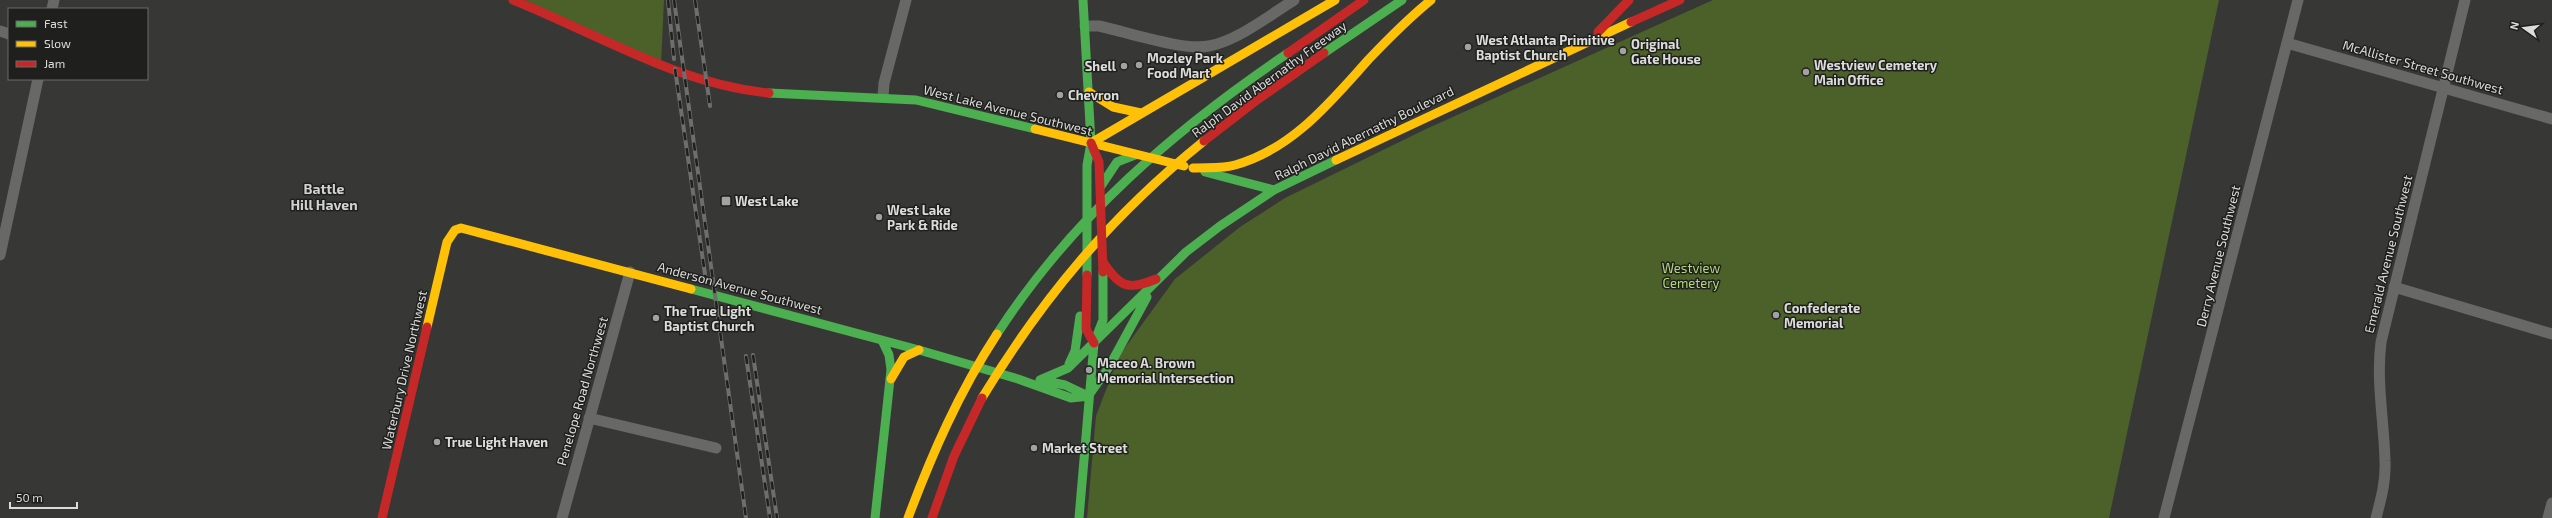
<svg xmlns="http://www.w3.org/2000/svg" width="2552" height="518" font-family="'Exo 2',sans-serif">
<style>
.green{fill:#4c612a}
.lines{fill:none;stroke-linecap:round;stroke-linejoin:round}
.street{stroke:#686867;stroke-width:11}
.fast{stroke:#4caf50;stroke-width:9}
.slow{stroke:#ffc107;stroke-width:9}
.jam{stroke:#c62828;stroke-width:9}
.rail-casing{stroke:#6e6f6d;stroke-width:4}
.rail{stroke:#1f1f1e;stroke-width:2.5;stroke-dasharray:8;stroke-linecap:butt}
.poi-dot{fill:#a2a3a1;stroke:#1f1f1e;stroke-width:1.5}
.labels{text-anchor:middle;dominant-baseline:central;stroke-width:3;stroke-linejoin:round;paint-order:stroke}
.poi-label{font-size:13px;font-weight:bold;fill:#dcddda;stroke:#1f1f1e;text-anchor:start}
.street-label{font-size:13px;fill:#dcddda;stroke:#1f1f1e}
.park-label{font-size:13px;fill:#b3da79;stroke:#1f1f1e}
.neighbourhood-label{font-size:14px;font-weight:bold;fill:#d0d3ce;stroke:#1f1f1e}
</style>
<rect width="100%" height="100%" fill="#373836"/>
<path class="green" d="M525,0H664L661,64Z
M1713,0H2219L2109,518H1087L1096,416L1119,356L1175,279L1240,227L1285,198L1426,129Z"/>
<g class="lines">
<path class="street" d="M52,9L54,0
M1085,26H1099C1127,32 1183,51 1209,46C1237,41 1270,15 1294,0
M0,31L9,34
M2287,43L2552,119
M883,96L884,83L906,0
M0,255L38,79
M2394,287L2552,334
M589,418L716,448
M562,518L630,272
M2164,518L2298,0
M2376,518C2381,499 2386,481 2385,461C2384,421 2376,382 2381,342L2465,0
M2548,518L2552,503"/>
<path class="fast" d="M1083,0L1091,143L1087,165V275
M1324,53L1402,0
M769,93L916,100L1035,129
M1205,172L1274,190
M1101,186L1117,162L1135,155
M691,289L919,350L1018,379L1071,398L1089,396
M997,334C1072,218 1174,130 1288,53
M1069,364L1075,351L1080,316
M1040,380L1068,368L1186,252L1220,226L1274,190L1336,160
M1040,380L1065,385L1084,394
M1089,395L1109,367L1147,297
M875,518L891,370L889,355L882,340
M1079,518L1094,343L1103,320V272"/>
<path class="slow" d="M1089,92L1113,107L1141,113
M1035,129L1184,166
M1091,143L1335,0
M1336,160L1631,22
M1193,168C1207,167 1222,169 1235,165C1293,149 1331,101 1369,59C1389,38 1409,18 1431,0
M427,327L447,242L455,230L461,228L691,289
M891,379L904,357L919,350
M982,398C1043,297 1112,215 1204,141
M908,518C932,454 959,392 997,334"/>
<path class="jam" d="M513,0C598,34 677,84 769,93
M1631,22L1680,0
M1598,32L1629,0
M1288,53L1364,0
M1204,141L1257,100L1324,53
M1091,143L1099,162L1103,272
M1103,262C1120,287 1128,291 1156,279
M1087,275L1086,329L1094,343
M382,518L427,327
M932,518L954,456L982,398"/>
<g class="rail-casing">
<path id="rail" d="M668,0L674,59
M674,0L746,518
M695,0L710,106
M675,69L706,281
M753,355L777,518
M746,356L770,518"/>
</g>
<use href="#rail" class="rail"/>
</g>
<g class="poi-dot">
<circle cx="1468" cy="47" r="4"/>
<circle cx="1623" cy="51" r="4"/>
<circle cx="1139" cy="65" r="4"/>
<circle cx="1124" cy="66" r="4"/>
<circle cx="1806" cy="72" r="4"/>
<circle cx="1060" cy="95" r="4"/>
<rect x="721" y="196" width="10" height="10" rx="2"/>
<circle cx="879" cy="217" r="4"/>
<circle cx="1776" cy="315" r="4"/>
<circle cx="656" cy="318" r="4"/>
<circle cx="1089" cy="370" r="4"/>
<circle cx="437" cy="442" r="4"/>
<circle cx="1034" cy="448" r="4"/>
</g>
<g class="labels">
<g class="poi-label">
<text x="1476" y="40">West Atlanta Primitive<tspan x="1476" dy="15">Baptist Church</tspan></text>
<text x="1631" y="44">Original<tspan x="1631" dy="15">Gate House</tspan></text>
<text x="1147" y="58">Mozley Park<tspan x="1147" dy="15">Food Mart</tspan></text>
<text x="1814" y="65">Westview Cemetery<tspan x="1814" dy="15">Main Office</tspan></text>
<text x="1116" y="66" text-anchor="end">Shell</text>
<text x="1068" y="95">Chevron</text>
<text x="735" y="201">West Lake</text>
<text x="887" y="210">West Lake<tspan x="887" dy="15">Park &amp; Ride</tspan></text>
<text x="1784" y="308">Confederate<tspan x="1784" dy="15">Memorial</tspan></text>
<text x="664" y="311">The True Light<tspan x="664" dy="15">Baptist Church</tspan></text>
<text x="1097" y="363">Maceo A. Brown<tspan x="1097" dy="15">Memorial Intersection</tspan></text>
<text x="445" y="442">True Light Haven</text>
<text x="1042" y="448">Market Street</text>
</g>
<g class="street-label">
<text transform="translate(2423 67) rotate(16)">McAllister Street Southwest</text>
<text transform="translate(1269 79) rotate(-36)">Ralph David Abernathy Freeway</text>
<text transform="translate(1008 110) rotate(14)">West Lake Avenue Southwest</text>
<text transform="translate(1364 133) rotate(-26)">Ralph David Abernathy Boulevard</text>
<text transform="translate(2388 254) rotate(-76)">Emerald Avenue Southwest</text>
<text transform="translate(2218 256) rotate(-76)">Derry Avenue Southwest</text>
<text transform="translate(740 288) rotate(15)">Anderson Avenue Southwest</text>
<text transform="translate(404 370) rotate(-77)">Waterbury Drive Northwest</text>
<text transform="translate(582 391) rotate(-74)">Penelope Road Northwest</text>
</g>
<g class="park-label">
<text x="1691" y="268">Westview<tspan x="1691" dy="15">Cemetery</tspan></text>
</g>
<g class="neighbourhood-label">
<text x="324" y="188">Battle<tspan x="324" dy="16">Hill Haven</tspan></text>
</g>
</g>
<rect x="8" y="8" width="140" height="72" fill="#1f1f1e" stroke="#6b6b69"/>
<rect x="16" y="21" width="20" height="6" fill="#4caf50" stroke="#6b6b69"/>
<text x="44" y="28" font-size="12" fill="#dcddda">Fast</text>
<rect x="16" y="41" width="20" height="6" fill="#ffc107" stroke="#6b6b69"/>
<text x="44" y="48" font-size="12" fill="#dcddda">Slow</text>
<rect x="16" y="61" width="20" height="6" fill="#c62828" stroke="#6b6b69"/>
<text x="44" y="68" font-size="12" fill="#dcddda">Jam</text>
<g transform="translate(2524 28) rotate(284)" stroke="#1f1f1e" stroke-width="3" paint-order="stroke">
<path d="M0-3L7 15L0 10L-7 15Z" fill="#dcddda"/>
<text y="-6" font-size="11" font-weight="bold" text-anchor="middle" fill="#dcddda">N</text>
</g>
<path d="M10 502v6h67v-6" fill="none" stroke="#dcddda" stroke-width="2"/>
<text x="16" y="502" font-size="12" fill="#dcddda" stroke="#1f1f1e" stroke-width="3" paint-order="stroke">50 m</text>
</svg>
